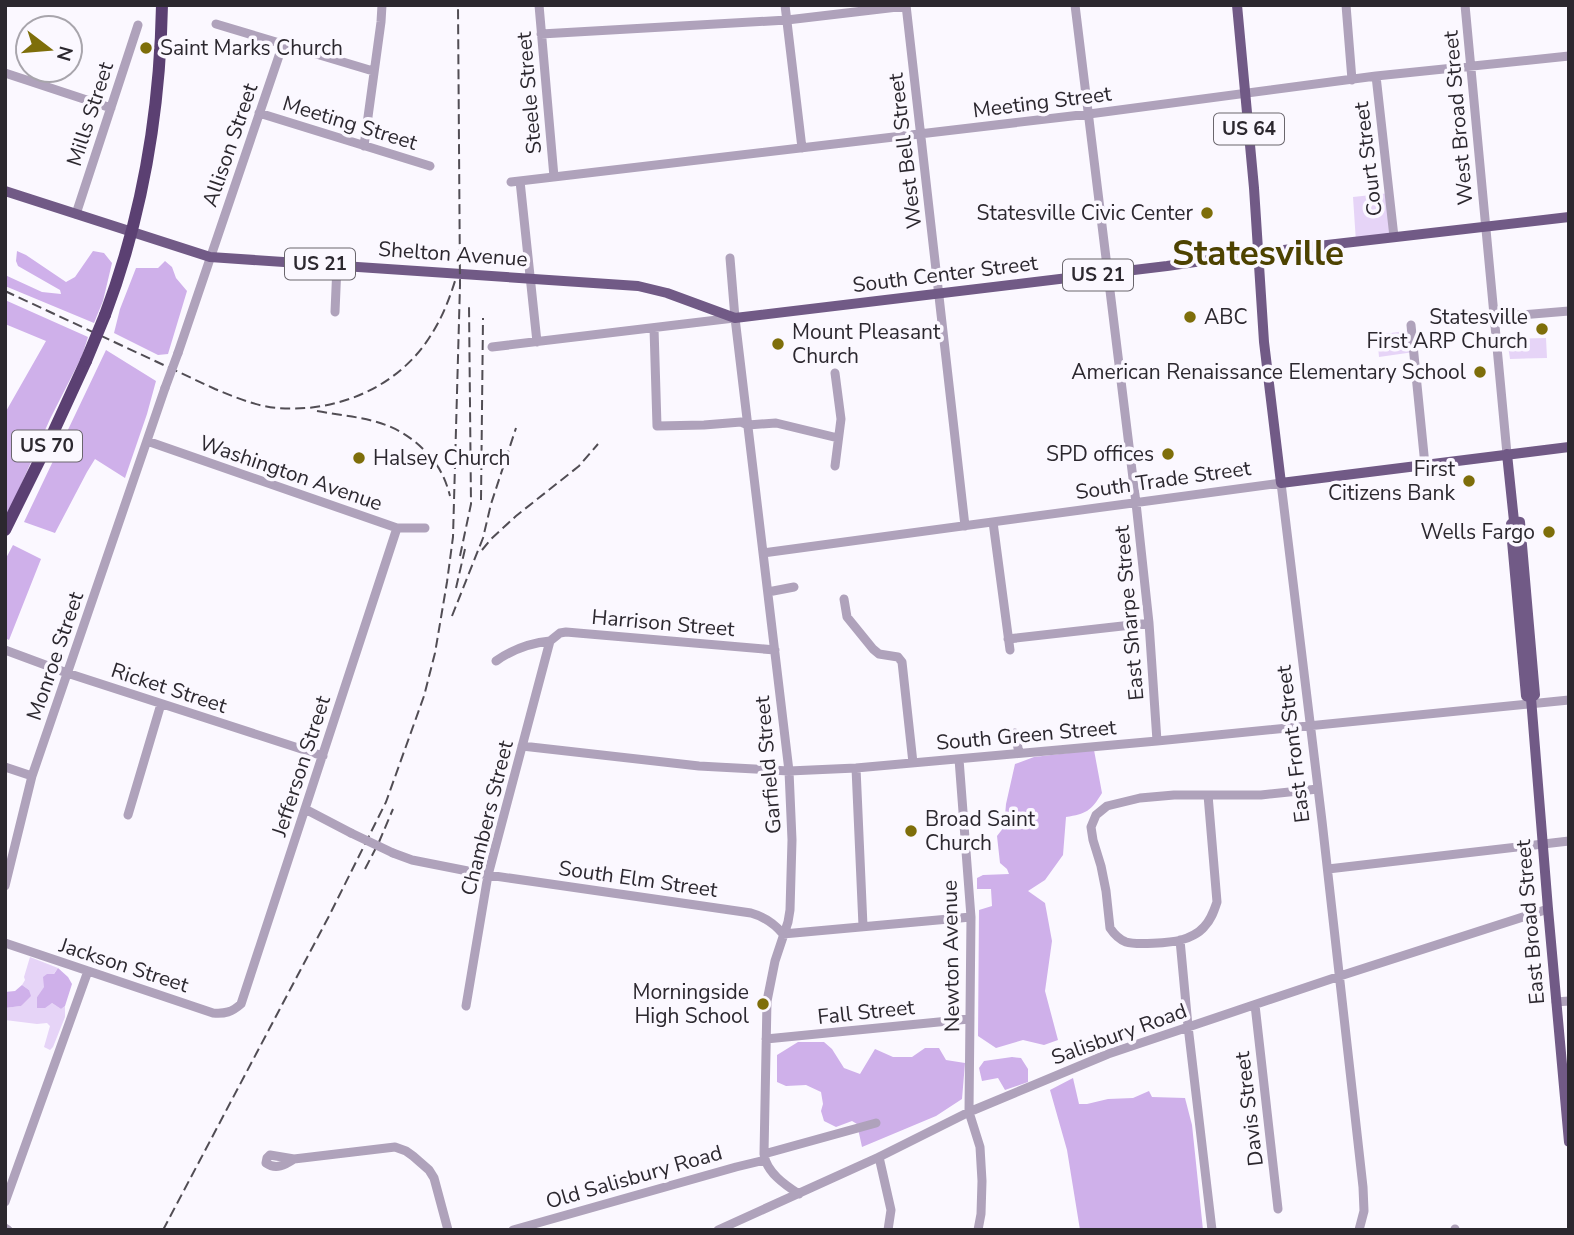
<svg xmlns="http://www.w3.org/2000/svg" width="1574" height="1235" font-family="'Nunito Sans',sans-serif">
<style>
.green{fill:#e6d4f7}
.forest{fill:#cfb0ea}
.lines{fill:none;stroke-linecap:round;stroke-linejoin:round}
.minor{stroke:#afa2bb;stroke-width:9}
.major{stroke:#715a86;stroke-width:10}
.highway{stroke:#5b4072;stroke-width:12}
.rail{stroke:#514d54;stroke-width:2;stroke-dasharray:10 5;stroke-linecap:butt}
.minor-bridge{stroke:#afa2bb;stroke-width:9}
.highway-bridge{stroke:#5b4072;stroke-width:12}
.poi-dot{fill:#7e6e0a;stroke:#fbf8ff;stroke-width:2.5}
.labels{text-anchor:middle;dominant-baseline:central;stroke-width:7;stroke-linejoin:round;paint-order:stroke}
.shield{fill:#fbf8ff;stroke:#6a666d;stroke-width:2}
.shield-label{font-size:19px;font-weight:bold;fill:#2c282f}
.poi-label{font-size:21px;fill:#2c282f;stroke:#fbf8ff;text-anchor:end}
.street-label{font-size:21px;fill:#2c282f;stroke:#fbf8ff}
.town-label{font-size:35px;font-weight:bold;fill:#4d4200;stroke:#fbf8ff}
</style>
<rect width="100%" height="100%" fill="#fbf8ff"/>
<path class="green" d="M1390,193L1394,237L1356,242L1353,197Z
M1412,330L1414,352L1379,357L1377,335Z
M1546,338L1547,358L1510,359L1507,339Z
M30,957L58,968L37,997V1008L52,1003L61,1009L65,1006V1017L53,1047L50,1050L44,1047L50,1026L47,1023L37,1024L5,1020V1008L21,1006L29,990L22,985L25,980L24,977Z"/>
<path class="forest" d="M17,251L26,255L66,282L75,277L93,251L104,253L112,263L103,301L94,323L5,286V275L42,292L61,294L60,290L18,266L16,261Z
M165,261L172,267L176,278L187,291L168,354L158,355L114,333L120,309L136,268H158Z
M5,300L88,337L82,356L50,419L9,512H5V413L46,341L5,324Z
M106,350L156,381L147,414L125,478L95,459L87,472L55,533L24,522Z
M13,545L41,559L9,640L5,638V560Z
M1094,750L1102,793C1091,811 1086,814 1066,817L1063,855L1045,880L1028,891L1045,903L1052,941L1045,991L1058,1040L1044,1045L1023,1040L996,1048L978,1036L979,910L992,906L991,889H977V878L983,875L1009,874L1007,869L1000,863L997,836L1004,827L1006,804L1015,764L1034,757Z
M58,968L68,977L72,984L65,1006L61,1009L52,1003L45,1008H37V997L44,987L43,977L47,974H54Z
M22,985L29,990L31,996L21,1006L5,1008V992L15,991Z
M798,1042H824L832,1049L844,1068L860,1074L875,1049L893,1057H912L925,1048H939L946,1060L965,1063L962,1099L936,1116L862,1147L857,1124L852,1121L836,1127L824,1121L821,1111L823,1104L821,1092L806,1085L786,1086L777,1082V1055Z
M1012,1057L1021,1058L1028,1069V1082L1005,1090L998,1078L982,1081L979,1068L984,1061Z
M1073,1078L1079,1104H1087L1108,1099L1133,1098L1149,1091L1152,1097L1185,1098L1192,1125L1203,1230H1080L1067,1150L1050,1090Z"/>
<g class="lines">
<path class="minor" d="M539,5L554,177
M785,5L802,148
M906,5L965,526
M1075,5L1136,503L1149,623L1157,741
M1346,5L1352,80
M1465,5L1507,454
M216,24L373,71
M541,34L787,20L906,6
M5,73L111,108
M1376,76L1394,237
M259,113L430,166
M364,146L381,22L382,5
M520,181L537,342
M511,182L1089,114L1376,76L1569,56
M76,214L138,25
M730,258L735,318L789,771L792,840L790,910L788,922L775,961L767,1001L764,1154C766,1172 785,1185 799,1194
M335,312L337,265
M1495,317L1569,311
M1411,325L1425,465
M654,328L657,426L704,425L741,422L748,425L776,423L838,438
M492,347L734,318
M178,353L283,44
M147,441L397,528H425
M835,466L841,419L835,373
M993,522L1010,650
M763,553L1281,483L1322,821L1363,1187L1364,1211L1359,1230
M768,592L794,587
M844,599L847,617L873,649L879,654L898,657L902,662L913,763
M1008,639L1149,623
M550,641L560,633L566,632L775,650
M5,650L67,673L323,756
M496,661C513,649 530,643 550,641
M1015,733L1019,753
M522,746L699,766L789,771L856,768L1157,741L1569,700
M959,759L971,917L969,1112L980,1147L982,1181L981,1214L978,1230
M5,767L32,776
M856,768L863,926
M1208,795L1217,902C1214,911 1211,920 1204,927C1199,933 1189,938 1181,940C1171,943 1135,945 1126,942C1118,939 1114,934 1110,928L1106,891L1101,866L1093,840L1091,827L1096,815L1107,806L1140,798L1174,795H1261L1318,789
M305,809L351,833
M128,815L161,704
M393,853L412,860L488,875L751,913C765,917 774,923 783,934L971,917
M1328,869L1569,841
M5,886L32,776L165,388
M1180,940L1188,1026L1212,1230
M5,943L213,1013C225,1014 232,1012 241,1004L397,528
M1556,1002L1569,1001
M1255,1005L1278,1209
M466,1006L488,875L550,641
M766,1039L969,1019
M764,1154L876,1123
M270,1155L294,1159C285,1165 276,1170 266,1163L267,1158Z
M879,1157L891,1210L888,1230
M294,1159L395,1147L406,1151L413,1156L429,1170L434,1178L448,1230
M5,1202L88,971
M5,1228L8,1230
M1455,1229V1230
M513,1230L736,1167L765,1160
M718,1230L879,1157L969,1112L1108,1054L1340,976L1548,909"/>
<path class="major" d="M1237,5L1254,188L1264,342L1281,483L1569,447
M5,191L210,257L638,286L667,293L735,318L1167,266L1258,253L1569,217
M1507,454L1514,521L1511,524V530L1526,696L1531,698
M1514,521L1520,522L1535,695L1531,698L1548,909L1569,1142"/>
<path class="highway" d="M105,315C142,217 160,110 162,5
M5,530L52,435L86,361"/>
<path class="rail" d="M5,291L215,389C235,397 255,406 277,408C337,413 399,387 431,335C442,318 449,300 455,281
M317,411C362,419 394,418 427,453C439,465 446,480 450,496
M481,500L483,318
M482,550L491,539L516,516L579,466L598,444
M460,556L471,504L469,305
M456,588L465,549
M452,616L483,538L491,504L516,428
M365,869L379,842L393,809
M163,1230L329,916L386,802L424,696L435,653L447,582L453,537L460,285L458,5"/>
<path class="minor-bridge" d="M165,388L178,353
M351,833L393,853"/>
<path class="highway-bridge" d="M86,361L105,315"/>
</g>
<g class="poi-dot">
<circle cx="146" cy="48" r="7"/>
<circle cx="1207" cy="213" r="7"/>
<circle cx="1190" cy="317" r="7"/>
<circle cx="1542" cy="329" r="7"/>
<circle cx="778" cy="344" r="7"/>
<circle cx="1480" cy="372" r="7"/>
<circle cx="1168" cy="454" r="7"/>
<circle cx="359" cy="458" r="7"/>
<circle cx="1469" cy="481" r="7"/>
<circle cx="1549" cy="532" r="7"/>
<circle cx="911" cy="831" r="7"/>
<circle cx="763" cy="1004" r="7"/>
</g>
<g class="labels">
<g class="shield">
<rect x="1214" y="113.5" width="70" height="31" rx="5"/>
<rect x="285" y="248.5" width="70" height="31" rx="5"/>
<rect x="1063" y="259.5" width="70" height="31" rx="5"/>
<rect x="12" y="430.5" width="70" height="31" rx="5"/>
</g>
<g class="shield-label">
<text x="1249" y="129">US 64</text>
<text x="320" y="264">US 21</text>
<text x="1098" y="275">US 21</text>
<text x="47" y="446">US 70</text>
</g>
<g class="poi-label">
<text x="160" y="48" text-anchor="start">Saint Marks Church</text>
<text x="1193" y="213">Statesville Civic Center</text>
<text x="1204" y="317" text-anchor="start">ABC</text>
<text x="1528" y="317">Statesville<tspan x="1528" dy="24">First ARP Church</tspan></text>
<text x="792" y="332" text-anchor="start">Mount Pleasant<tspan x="792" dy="24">Church</tspan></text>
<text x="1466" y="372">American Renaissance Elementary School</text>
<text x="1154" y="454">SPD offices</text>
<text x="373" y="458" text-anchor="start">Halsey Church</text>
<text x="1455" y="469">First<tspan x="1455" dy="24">Citizens Bank</tspan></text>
<text x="1535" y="532">Wells Fargo</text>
<text x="925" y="819" text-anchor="start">Broad Saint<tspan x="925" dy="24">Church</tspan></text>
<text x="749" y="992">Morningside<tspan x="749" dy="24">High School</tspan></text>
</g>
<g class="street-label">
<text transform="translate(529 93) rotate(-95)">Steele Street</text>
<text transform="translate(1042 102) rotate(-7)">Meeting Street</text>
<text transform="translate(90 114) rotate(-72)">Mills Street</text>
<text transform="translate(1458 118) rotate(-95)">West Broad Street</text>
<text transform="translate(350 123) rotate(17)">Meeting Street</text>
<text transform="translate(230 145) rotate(-71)">Allison Street</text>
<text transform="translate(905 151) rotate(-97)">West Bell Street</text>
<text transform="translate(1368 159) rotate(-97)">Court Street</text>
<text transform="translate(453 254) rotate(4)">Shelton Avenue</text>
<text transform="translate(945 274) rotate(-7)">South Center Street</text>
<text transform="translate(291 473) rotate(19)">Washington Avenue</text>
<text transform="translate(1163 480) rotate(-8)">South Trade Street</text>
<text transform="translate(1129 613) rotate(-95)">East Sharpe Street</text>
<text transform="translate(663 623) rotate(5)">Harrison Street</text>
<text transform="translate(55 656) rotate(-71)">Monroe Street</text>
<text transform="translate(169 688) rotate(18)">Ricket Street</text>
<text transform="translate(1026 735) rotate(-5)">South Green Street</text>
<text transform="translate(1293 744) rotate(-97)">East Front Street</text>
<text transform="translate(768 765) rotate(-95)">Garfield Street</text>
<text transform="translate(301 766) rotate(-72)">Jefferson Street</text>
<text transform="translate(487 818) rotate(-76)">Chambers Street</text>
<text transform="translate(638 879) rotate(8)">South Elm Street</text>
<text transform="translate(1530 922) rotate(-95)">East Broad Street</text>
<text transform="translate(951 956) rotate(-91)">Newton Avenue</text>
<text transform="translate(124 965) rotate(18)">Jackson Street</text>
<text transform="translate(866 1012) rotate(-6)">Fall Street</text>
<text transform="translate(1119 1034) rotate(-20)">Salisbury Road</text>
<text transform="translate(1249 1109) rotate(-97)">Davis Street</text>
<text transform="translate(634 1177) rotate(-16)">Old Salisbury Road</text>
</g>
<g class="town-label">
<text x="1258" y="253">Statesville</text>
</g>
</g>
<rect width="1574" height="1235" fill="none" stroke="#2c282f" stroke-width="14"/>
<g transform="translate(49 49) rotate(106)"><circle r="33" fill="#fbf8ff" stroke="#a8a5ac" stroke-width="2"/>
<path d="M0-5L12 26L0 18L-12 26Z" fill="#7e6e0a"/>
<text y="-10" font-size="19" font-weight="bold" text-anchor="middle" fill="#2c282f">N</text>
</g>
</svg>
